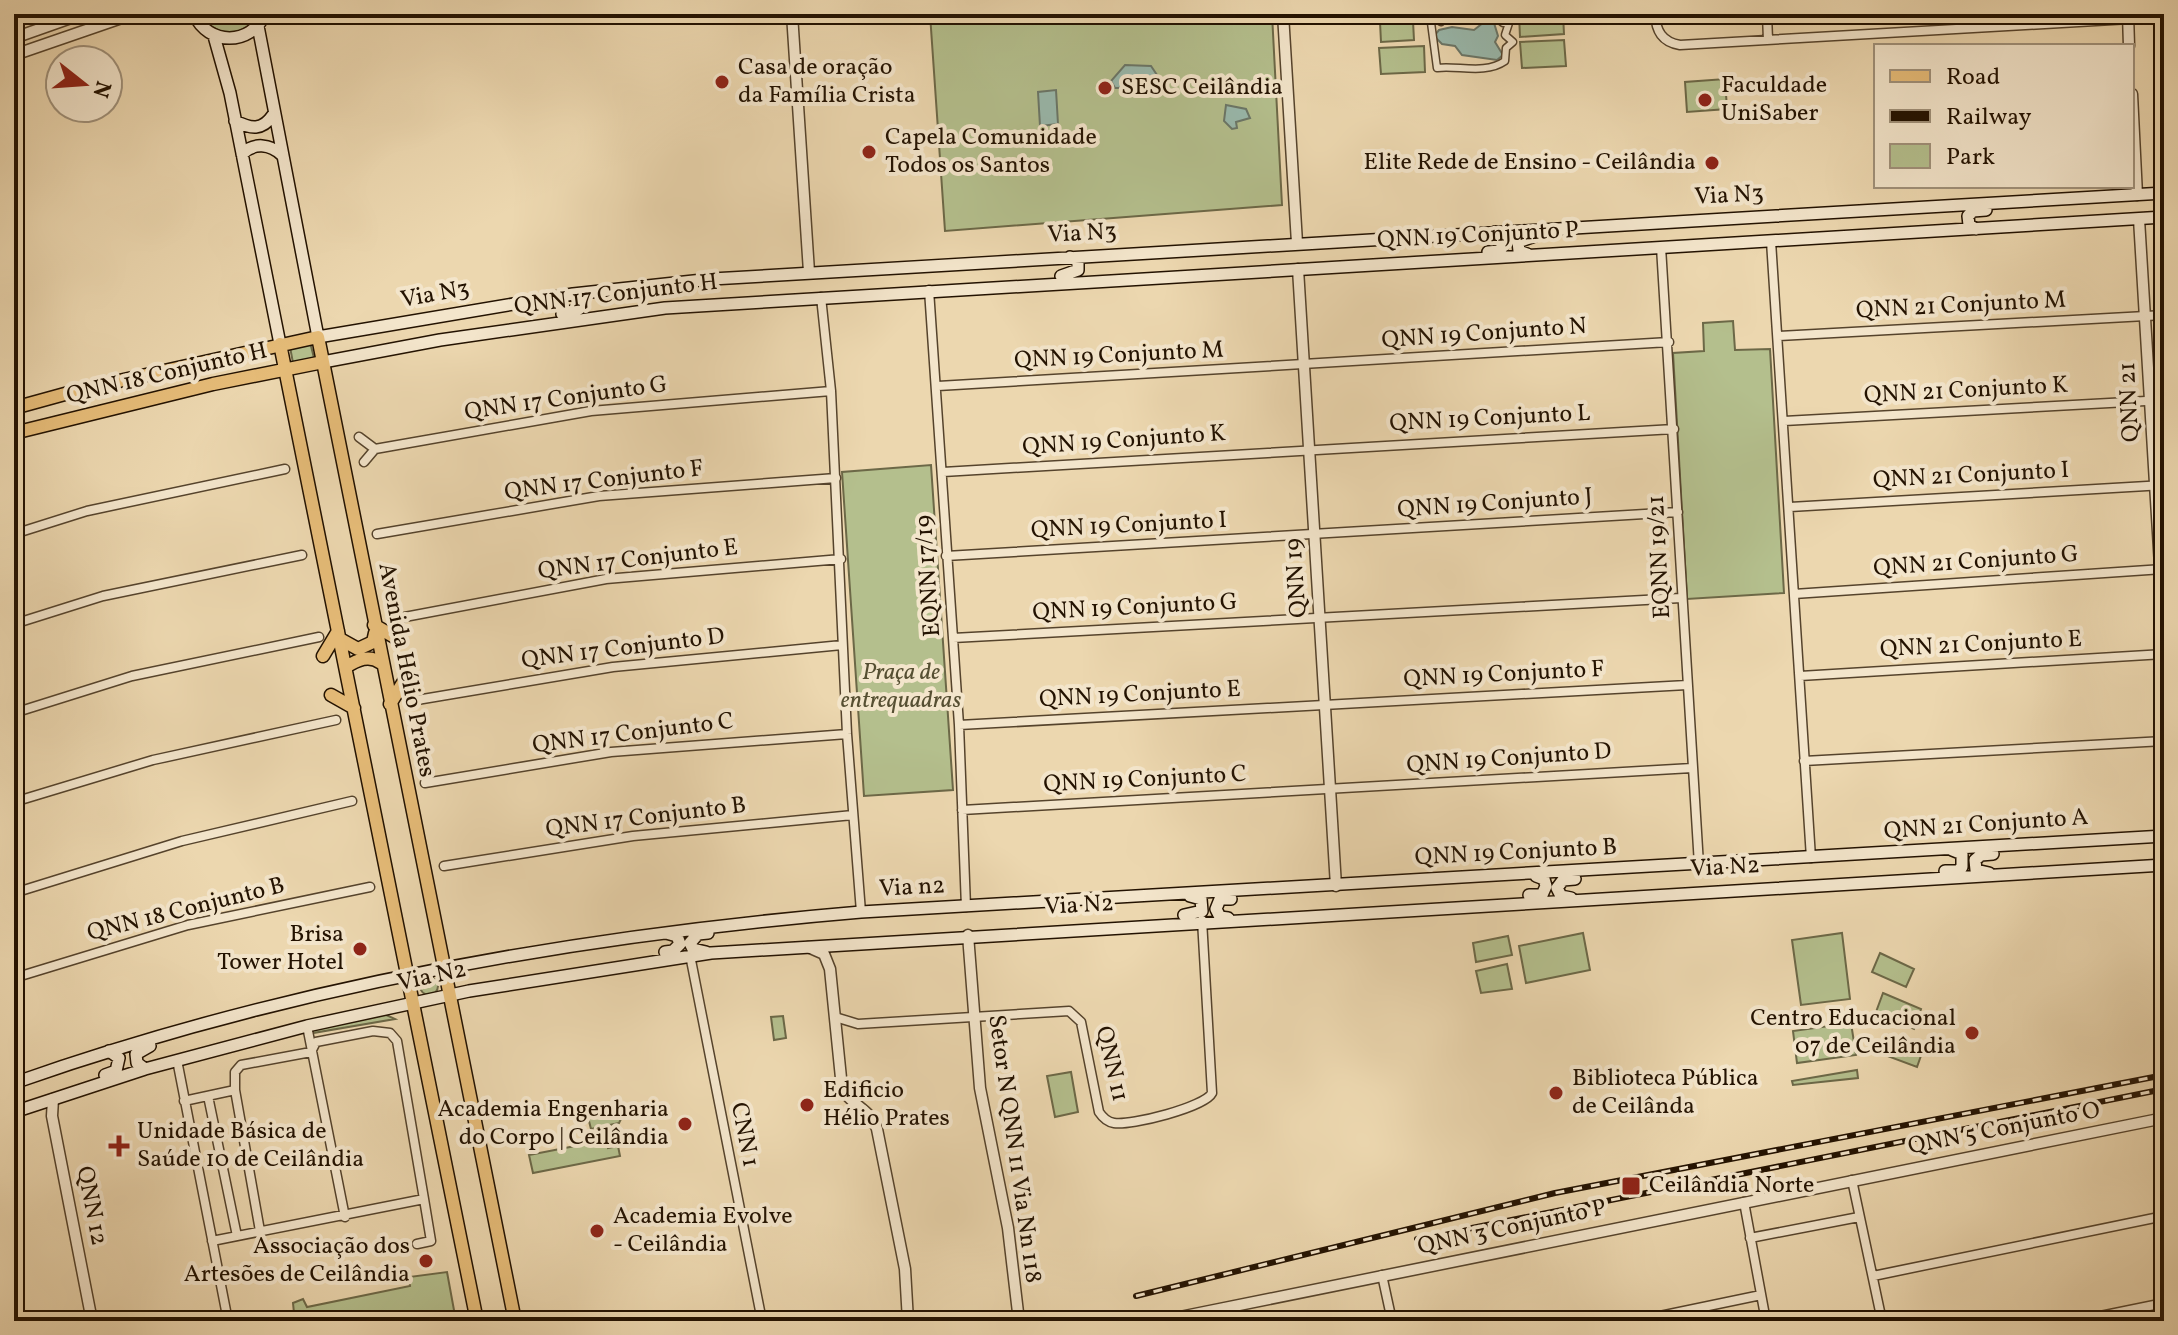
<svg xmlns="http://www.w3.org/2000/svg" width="2178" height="1335" font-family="Vollkorn,serif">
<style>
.green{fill:#b4bf8d;stroke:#6c6847;stroke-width:2}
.water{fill:#99b9ad;stroke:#6a7668;stroke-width:2}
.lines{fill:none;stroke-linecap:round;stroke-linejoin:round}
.pedestrian-casing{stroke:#55432c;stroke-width:9}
.minor-casing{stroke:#55432c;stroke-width:11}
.tertiary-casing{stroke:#55432c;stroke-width:13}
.secondary-casing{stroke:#231201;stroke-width:14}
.primary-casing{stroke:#231201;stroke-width:15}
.pedestrian{stroke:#f3e5cb;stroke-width:6}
.minor{stroke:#f3e5cb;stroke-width:8}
.tertiary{stroke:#f3e5cb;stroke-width:10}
.secondary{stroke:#f3e5cb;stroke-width:11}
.primary{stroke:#e6bc78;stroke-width:12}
.rail-casing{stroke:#231201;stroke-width:6}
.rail{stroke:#f3e5cb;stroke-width:3;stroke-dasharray:9;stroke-linecap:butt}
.poi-dot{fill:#8f2418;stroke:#f3e5cb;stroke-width:3}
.labels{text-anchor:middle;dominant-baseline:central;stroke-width:8;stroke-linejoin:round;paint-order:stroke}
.poi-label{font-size:24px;fill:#231201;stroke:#f3e5cb;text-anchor:start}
.street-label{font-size:24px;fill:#231201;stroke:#f3e5cb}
.park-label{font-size:24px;font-style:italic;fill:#564f32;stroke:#f3e5cb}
</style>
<rect width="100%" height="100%" fill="#ecd7af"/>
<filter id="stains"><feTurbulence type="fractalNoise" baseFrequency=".0025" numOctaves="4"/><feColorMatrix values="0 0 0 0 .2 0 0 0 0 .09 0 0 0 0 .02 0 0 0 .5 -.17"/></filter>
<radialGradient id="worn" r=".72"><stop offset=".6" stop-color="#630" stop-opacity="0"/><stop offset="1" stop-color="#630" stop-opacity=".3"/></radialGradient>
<path class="green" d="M199,14H259C242,39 217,38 199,14Z
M930,14H1272L1282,205L945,231Z
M1519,14H1563L1564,34L1520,37Z
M1413,21L1414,40L1381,42L1380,22Z
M1564,40L1566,66L1522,68L1520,42Z
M1424,46L1425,72L1381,74L1379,48Z
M1725,79L1727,109L1687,112L1685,82Z
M1733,321L1735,350L1770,349L1784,593L1687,599L1673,353L1704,351L1703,323Z
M310,342L314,358L293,363L290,347Z
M931,465L953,790L864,796L842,472Z
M1583,933L1590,970L1526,983L1519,946Z
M1842,933L1850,999L1801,1005L1792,940Z
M1508,936L1512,955L1476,962L1473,943Z
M1880,953L1914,969L1906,987L1872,972Z
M1507,964L1512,989L1481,993L1476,971Z
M420 986a9 9 0 1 1 18 0a9 9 0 1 1-18 0Z
M1883,993L1921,1009L1914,1029L1876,1012Z
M384,1014L395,1019L313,1033L312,1030Z
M783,1016L786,1038L774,1040L771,1017Z
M1851,1023L1856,1055L1797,1063L1793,1031Z
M1889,1035L1924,1047L1917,1067L1882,1054Z
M1857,1070L1858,1078L1793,1085L1792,1081Z
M1071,1072L1078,1112L1055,1117L1047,1076Z
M617,1112L622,1117L619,1123L591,1129L588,1117Z
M606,1140L608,1148L618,1146L620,1156L533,1173L529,1155Z
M447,1272L456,1321H303L301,1312L294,1313L293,1303L303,1299L307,1307L410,1286L409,1277Z"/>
<path class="water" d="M1488,19L1494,23L1498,36L1495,42L1503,55L1497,60L1462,55L1455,46L1442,44L1434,36L1439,30L1452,27L1474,30Z
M1125,65L1151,66L1165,87L1115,88L1111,81Z
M1056,90L1058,124L1040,126L1038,92Z
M1226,105L1246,109L1250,118L1236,122L1237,128L1232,129L1224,121Z"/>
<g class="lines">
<g class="pedestrian-casing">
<path id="pedestrian" d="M1440,14L1441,22L1430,15L1437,68C1457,65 1485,75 1505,61L1506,48L1513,42L1505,35L1509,23H1503L1497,18L1505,14"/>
</g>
<g class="minor-casing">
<path id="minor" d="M1655,14C1656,31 1662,42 1680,45L2164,17
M1767,14L1768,40
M1771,241L1811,858
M1661,247L1699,865
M929,290L959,725L966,907
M821,297L831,391L847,734L861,912
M1779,336L2164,315
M938,386L1669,342
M1784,421L2164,400
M359,437L375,449L591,411L831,391
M364,462L375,449
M943,472L1674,429
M1790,507L2164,485
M14,534L87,511L285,469
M377,534L599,496L836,478
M946,556L1678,512
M1794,594L2163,569
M394,619L606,579L841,559
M14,624L103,596L302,555
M953,638L1681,598
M1800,676L2164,654
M411,701L613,667L842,645
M14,713L132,676L319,637
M959,725L1687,685
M1804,761L2164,741
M425,783L611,752L847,734
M14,802L153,760L336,720
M962,810L1692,768
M444,866L633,836L853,815
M14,893L182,841L352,801
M690,955L762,1321
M14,978L188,925L370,887
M835,1017L858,1024L1069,1011L1081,1022L1099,1112C1103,1118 1107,1122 1114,1123C1131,1126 1205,1107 1212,1093L1202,920
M307,1026L345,1217
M177,1060L228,1321
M208,1096L237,1236
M184,1101L235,1090L260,1231
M1852,1180L1882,1321
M1744,1202L1766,1321
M1750,1238L1859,1217
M212,1241L424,1199L397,1041L390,1033L373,1031L316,1042L311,1052L241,1065L235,1072V1090
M417,1244L431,1241L424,1199
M1382,1275L1392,1321
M1873,1276L2164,1216
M1636,1321L1761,1295
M2076,1321L2164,1303"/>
</g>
<g class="tertiary-casing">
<path id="tertiary" d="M792,14L809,272
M1283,14L1297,243
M2128,14L2129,46
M14,38L82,14
M14,55L133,14
M2132,94L2137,195
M2139,219L2164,632
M1298,269L1336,886
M968,935L980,1088L1008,1228L1019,1321
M808,947L824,954L830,969L842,1088C851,1106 871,1109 877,1129L905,1269L908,1321
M53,1099L52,1116L92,1321
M1160,1321L2164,1118"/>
</g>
<g class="secondary-casing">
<path id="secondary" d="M194,14C208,46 251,46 265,14
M258,26L318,337L573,294L712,279L2164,193
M214,36L230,93L280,344
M235,121C251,129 262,131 273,115
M242,154C254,142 270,144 282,155
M1976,229L1969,225L1968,216L1973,211L1986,210
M1488,252L1499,251L1503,246L1502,237L1495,232
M1527,254L1519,251L1518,242L1535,236
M1061,276L1078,270V261L1070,257
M562,314L579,309L580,300L573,294
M323,362L440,340L665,308L2164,217
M1945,871H1958L1962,867V854L1952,850
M1989,873L1976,870L1975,860L1981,855L1993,854
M1529,895H1542L1546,886L1544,879L1536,876
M1571,898L1561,896L1557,888L1563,880L1575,879
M1184,915L1202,911L1201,899L1190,896
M1228,918L1220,917L1216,909L1220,899H1231
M665,952L673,951L680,944L677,936L666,933
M706,952L693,949L690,943L698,934L708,933
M145,1069L137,1063L136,1054L150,1046
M105,1075L116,1071L119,1058L109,1051
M14,1083C285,987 575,936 861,912L2164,836
M14,1112L145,1069L307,1026L469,991L711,953L2164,865"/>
</g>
<g class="primary-casing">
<path id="primary" d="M280,344L477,1321
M14,408L83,389L318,337L515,1321
M14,433L213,384L323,362
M374,625L398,639
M340,639L358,649L373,642L375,633
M323,656L338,631
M346,667C357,660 369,654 381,663
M331,695L354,708
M390,704L406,678"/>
</g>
<use href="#pedestrian" class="pedestrian"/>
<use href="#minor" class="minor"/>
<use href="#tertiary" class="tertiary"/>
<use href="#secondary" class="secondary"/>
<use href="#primary" class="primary"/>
<g class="rail-casing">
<path id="rail" d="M1417,1239L2164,1089
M1136,1296L1555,1193L2164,1075"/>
</g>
<use href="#rail" class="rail"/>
</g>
<g class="poi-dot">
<circle cx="722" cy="82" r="8"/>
<circle cx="1105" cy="88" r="8"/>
<circle cx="1705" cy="100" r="8"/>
<circle cx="869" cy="152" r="8"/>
<circle cx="1712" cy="163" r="8"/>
<circle cx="360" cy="949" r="8"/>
<circle cx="1972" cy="1033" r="8"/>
<circle cx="1556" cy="1093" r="8"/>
<circle cx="807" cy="1105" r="8"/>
<circle cx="685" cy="1124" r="8"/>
<path d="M115 1134h8v8h8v8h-8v8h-8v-8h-8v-8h8z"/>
<rect x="1621" y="1176" width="20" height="20" rx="4"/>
<circle cx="597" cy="1231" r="8"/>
<circle cx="426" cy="1261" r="8"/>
</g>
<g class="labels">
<g class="poi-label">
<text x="738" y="68">Casa de oração<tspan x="738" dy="28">da Família Crista</tspan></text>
<text x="1721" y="86">Faculdade<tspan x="1721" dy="28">UniSaber</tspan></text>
<text x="1121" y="88">SESC Ceilândia</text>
<text x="885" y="138">Capela Comunidade<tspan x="885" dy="28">Todos os Santos</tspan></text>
<text x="1696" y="163" text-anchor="end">Elite Rede de Ensino - Ceilândia</text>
<text x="344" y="935" text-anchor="end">Brisa<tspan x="344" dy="28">Tower Hotel</tspan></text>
<text x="1956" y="1019" text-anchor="end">Centro Educacional<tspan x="1956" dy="28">07 de Ceilândia</tspan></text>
<text x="1572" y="1079">Biblioteca Pública<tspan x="1572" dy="28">de Ceilânda</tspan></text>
<text x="823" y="1091">Edificio<tspan x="823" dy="28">Hélio Prates</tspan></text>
<text x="669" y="1110" text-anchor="end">Academia Engenharia<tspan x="669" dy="28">do Corpo | Ceilândia</tspan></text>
<text x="137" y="1132">Unidade Básica de<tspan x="137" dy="28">Saúde 10 de Ceilândia</tspan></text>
<text x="1649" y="1186">Ceilândia Norte</text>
<text x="613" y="1217">Academia Evolve<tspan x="613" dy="28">- Ceilândia</tspan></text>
<text x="410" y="1247" text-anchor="end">Associação dos<tspan x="410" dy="28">Artesões de Ceilândia</tspan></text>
</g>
<g class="street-label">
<text transform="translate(1729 196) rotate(-3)">Via N3</text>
<text transform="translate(1082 234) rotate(-3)">Via N3</text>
<text transform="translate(1478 236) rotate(-3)">QNN 19 Conjunto P</text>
<text transform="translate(435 295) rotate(-10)">Via N3</text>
<text transform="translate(616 295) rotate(-7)">QNN 17 Conjunto H</text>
<text transform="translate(1961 306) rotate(-3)">QNN 21 Conjunto M</text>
<text transform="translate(1484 334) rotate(-4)">QNN 19 Conjunto N</text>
<text transform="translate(1119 356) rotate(-3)">QNN 19 Conjunto M</text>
<text transform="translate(167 374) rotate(-13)">QNN 18 Conjunto H</text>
<text transform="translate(1966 391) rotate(-3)">QNN 21 Conjunto K</text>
<text transform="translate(566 399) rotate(-8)">QNN 17 Conjunto G</text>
<text transform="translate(2130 402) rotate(-93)">QNN 21</text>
<text transform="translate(1490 419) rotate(-3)">QNN 19 Conjunto L</text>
<text transform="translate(1124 441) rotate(-4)">QNN 19 Conjunto K</text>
<text transform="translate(1971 476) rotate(-3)">QNN 21 Conjunto I</text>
<text transform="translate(604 481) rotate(-7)">QNN 17 Conjunto F</text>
<text transform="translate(1495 504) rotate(-4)">QNN 19 Conjunto J</text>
<text transform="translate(1129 526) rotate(-3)">QNN 19 Conjunto I</text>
<text transform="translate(1660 557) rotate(-93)">EQNN 19/21</text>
<text transform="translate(638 560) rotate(-7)">QNN 17 Conjunto E</text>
<text transform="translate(1976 562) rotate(-4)">QNN 21 Conjunto G</text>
<text transform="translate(929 576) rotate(-94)">EQNN 17/19</text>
<text transform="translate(1297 578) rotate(-94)">QNN 19</text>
<text transform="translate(1135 608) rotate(-3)">QNN 19 Conjunto G</text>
<text transform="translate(1981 645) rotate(-3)">QNN 21 Conjunto E</text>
<text transform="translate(623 649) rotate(-7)">QNN 17 Conjunto D</text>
<text transform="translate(406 670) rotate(79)">Avenida Hélio Prates</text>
<text transform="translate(1504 675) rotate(-3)">QNN 19 Conjunto F</text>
<text transform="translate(1140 695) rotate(-3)">QNN 19 Conjunto E</text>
<text transform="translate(633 734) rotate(-7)">QNN 17 Conjunto C</text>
<text transform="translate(1509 759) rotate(-4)">QNN 19 Conjunto D</text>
<text transform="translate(1145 780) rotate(-3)">QNN 19 Conjunto C</text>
<text transform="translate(646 818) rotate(-7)">QNN 17 Conjunto B</text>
<text transform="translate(1986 825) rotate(-4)">QNN 21 Conjunto A</text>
<text transform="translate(1516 853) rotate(-3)">QNN 19 Conjunto B</text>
<text transform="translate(1725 868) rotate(-3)">Via N2</text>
<text transform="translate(912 888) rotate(-3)">Via n2</text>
<text transform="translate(1079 906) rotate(-3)">Via N2</text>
<text transform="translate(186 910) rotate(-14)">QNN 18 Conjunto B</text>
<text transform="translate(432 977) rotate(-12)">Via N2</text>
<text transform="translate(1111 1064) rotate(77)">QNN 11</text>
<text transform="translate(2004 1129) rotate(-11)">QNN 5 Conjunto O</text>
<text transform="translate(744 1135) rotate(79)">CNN 1</text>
<text transform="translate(1014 1149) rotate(82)">Setor N QNN 11 Via Nn 118</text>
<text transform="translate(91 1206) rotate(79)">QNN 12</text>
<text transform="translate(1512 1228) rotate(-12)">QNN 3 Conjunto P</text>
</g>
<g class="park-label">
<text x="901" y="673">Praça de<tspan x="901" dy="28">entrequadras</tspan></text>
</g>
</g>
<rect width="2178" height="1335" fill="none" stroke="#ecd7af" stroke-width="48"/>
<rect x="16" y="16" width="2146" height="1303" fill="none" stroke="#231201" stroke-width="4"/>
<rect x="24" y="24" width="2130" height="1287" fill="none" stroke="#231201" stroke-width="2"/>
<rect x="1874" y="44" width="260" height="144" fill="#f3e5cb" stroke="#a0917a" stroke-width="2"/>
<rect x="1890" y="70" width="40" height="12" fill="#e6bc78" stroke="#a0917a" stroke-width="2"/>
<text x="1946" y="84" font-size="24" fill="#231201">Road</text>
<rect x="1890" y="110" width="40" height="12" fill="#231201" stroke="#a0917a" stroke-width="2"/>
<text x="1946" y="124" font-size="24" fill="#231201">Railway</text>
<rect x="1890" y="144" width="40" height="24" fill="#b4bf8d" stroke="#a0917a" stroke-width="2"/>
<text x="1946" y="164" font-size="24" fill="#231201">Park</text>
<g transform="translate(84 84) rotate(107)"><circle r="38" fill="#f3e5cb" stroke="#a0917a" stroke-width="2"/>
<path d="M0-6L14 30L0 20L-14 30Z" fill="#8f2418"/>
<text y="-12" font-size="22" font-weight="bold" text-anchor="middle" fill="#231201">N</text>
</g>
<rect width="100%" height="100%" filter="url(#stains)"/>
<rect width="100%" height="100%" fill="url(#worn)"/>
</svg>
